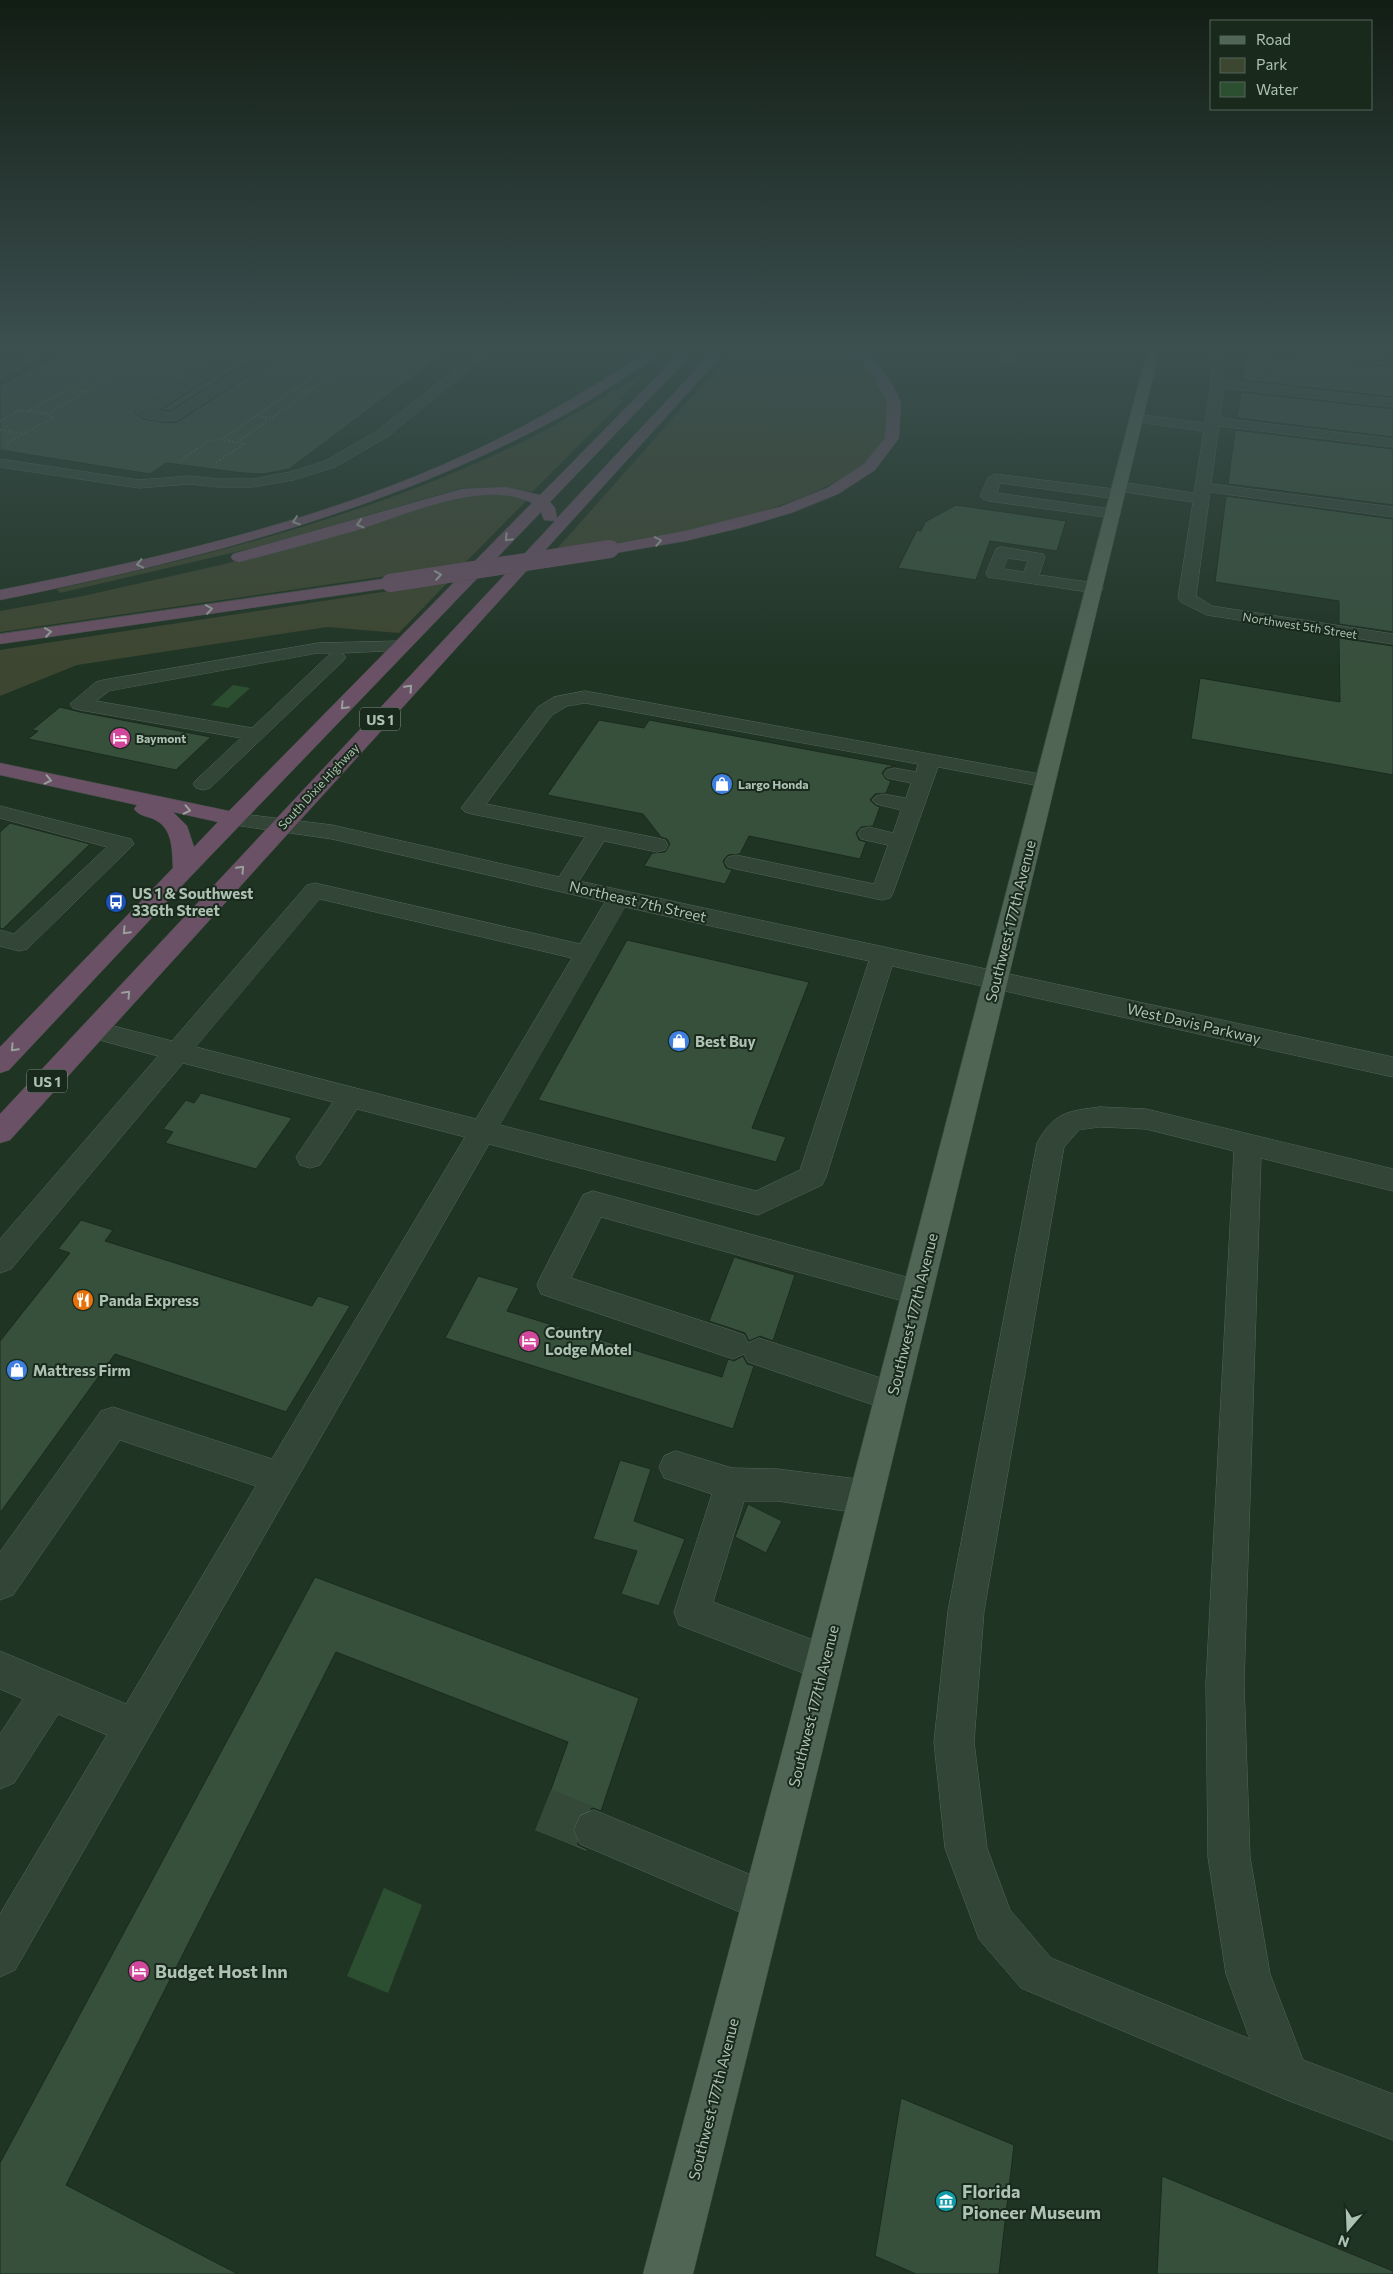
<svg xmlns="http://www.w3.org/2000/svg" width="1393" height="2274" font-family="Commissioner,sans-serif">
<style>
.green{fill:#3d4630}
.water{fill:#2c4f32}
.building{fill:#37503c;stroke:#1b2b1e}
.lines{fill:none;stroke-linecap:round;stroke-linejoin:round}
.minor-tunnel{stroke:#354939;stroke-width:44;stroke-dasharray:44 22;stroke-linecap:butt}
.minor-casing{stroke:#546657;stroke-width:1}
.major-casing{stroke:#3d4e40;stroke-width:1}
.highway-casing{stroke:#3e4f42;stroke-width:1}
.path{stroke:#546350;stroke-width:2;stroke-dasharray:2 2;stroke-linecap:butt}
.minor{fill:#334537;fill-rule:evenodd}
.major{fill:#516555;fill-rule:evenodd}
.highway{fill:#6a5165;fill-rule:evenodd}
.highway-bridge-casing{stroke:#3e4f42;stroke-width:18;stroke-linecap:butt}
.highway-bridge{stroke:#6a5165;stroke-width:18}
.oneway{stroke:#99a09b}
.labels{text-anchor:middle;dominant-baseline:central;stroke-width:4;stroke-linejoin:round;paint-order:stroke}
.far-street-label{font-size:12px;fill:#adc2b2;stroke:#19291c}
.far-poi-label{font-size:12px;font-weight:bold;fill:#adc2b2;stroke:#19291c;text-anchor:start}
.shield{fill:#19291c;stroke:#819485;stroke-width:1}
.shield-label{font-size:14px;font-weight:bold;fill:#adc2b2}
.poi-label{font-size:15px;font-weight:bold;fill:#adc2b2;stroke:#19291c;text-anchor:start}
.street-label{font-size:15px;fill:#adc2b2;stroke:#19291c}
.near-poi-label{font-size:18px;font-weight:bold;fill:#adc2b2;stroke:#19291c;text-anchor:start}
</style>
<rect width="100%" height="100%" fill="#203424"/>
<path class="green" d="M732,352H854C867,368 883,385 888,406C908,509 620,542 554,552Z
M638,376L643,377L620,399L624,400L532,492L507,487L462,488L253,548L60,593L57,589C207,556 358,518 499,453C547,431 593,404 638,376Z
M480,494L507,495L527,500L463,565L0,632V611L83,596L225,564L454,498Z
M448,582L399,633L327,627L77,665L0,696V650Z"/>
<path class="water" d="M233,685L250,688L228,708L211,705Z
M384,1888L422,1905L388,1993L347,1976Z"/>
<path class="building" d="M64,352H229L134,413L143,419L167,423L178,422L284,352H446L289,469L264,474L243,473L166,463L150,474L0,450V386Z
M251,352H263L170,411L161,410Z
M1298,352H1308L1316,358L1393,367V397L1242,380L1245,355L1298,358Z
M1241,392L1393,409V437L1237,418Z
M1235,430L1393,449V505L1228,484Z
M1226,496L1393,519V632L1339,624V601L1215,582Z
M956,505L1066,521L1057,551L990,541L976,580L898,568L917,530L921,531L925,522Z
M1339,638L1393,646V775L1191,739L1200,678L1340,702Z
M60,707L80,712L211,737L176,770L28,739L38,731L32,730Z
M599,720L644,728L649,720L896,766L886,768L882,773L886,779L891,781L886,793L875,794L870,800L875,805L880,807L873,826L861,827L856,833L859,840L866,842L860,859L749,836L740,854L728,855L723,861L726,868L732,870L725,884L644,866L652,853L665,852L670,844L667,839L661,837L643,814L547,795Z
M10,823L90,844L3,929L0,928V832Z
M627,940L809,982L752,1128L786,1137L776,1162L538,1100Z
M201,1093L292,1118L256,1169L165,1143L173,1132L163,1129L186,1100L194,1103Z
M81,1220L113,1230L105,1241L312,1306L318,1296L350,1306L286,1412L115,1354L0,1513V1341L70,1253L58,1249Z
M734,1257L795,1275L773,1341L760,1336L749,1341L745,1333L709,1321Z
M478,1276L519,1288L507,1311L722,1377L728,1359L734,1361L743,1356L747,1364L754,1366L733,1429L445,1338Z
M620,1460L651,1469L634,1521L685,1539L659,1606L621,1594L637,1551L593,1539Z
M748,1504L782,1521L766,1553L735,1537Z
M315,1577L639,1698L601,1811L593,1808L579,1814L572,1829L578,1845L587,1849V1852L536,1831L568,1742L336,1652L66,2185L238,2274H0V2163Z
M901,2098L1014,2145L999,2274H916L875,2256Z
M1162,2176L1393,2271V2274H1157Z"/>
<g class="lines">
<path class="minor-tunnel" d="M543,1810L594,1830"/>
<g class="minor-casing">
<path id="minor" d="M33,352H49L0,379V370Z
M233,352H249L156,411L170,413L267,352H282L177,420C167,422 143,420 136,413Z
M477,352H491L387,437L335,467L293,480L253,487H217L190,484L139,488L0,467V459L139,480L190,476L217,479H253L290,472L325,461L377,431Z
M993,352H1020L1014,365C1005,367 999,359 993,352Z
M1209,352L1221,353L1224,380L1393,399V407L1224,388L1220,418L1393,439V447L1219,426L1211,484L1393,507V517L1210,492L1196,596L1212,606L1393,634V644L1207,615L1181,602L1178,598L1193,502L1124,492L1123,497L1118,499L1000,483L997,493L1118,510L1121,513L1118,516L1113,518L988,501L983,499L980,496L988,478L995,474L1114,489L1112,487L1115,484L1120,482L1194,493L1204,431L1137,422L1130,418L1137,414L1205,423L1211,383Z
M1310,352H1352L1393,357V365L1316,356Z
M1002,547L1043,554L1045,557L1039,575L1095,583L1101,584L1103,588L1101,592L1095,593L988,577L986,573L996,549ZM1008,558L1028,561L1024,572L1004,569Z
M402,641L408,642L411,646L408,650L342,653L346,657L343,661L210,788L203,790L196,788L193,784L196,780L241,738L80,710L73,708L70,704L96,682L103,680L318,643ZM318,653H331L252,728L96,701L109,691Z
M585,691L1045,775L1052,777L1055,781L1052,785L1045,787L938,767L893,893L890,898L882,900L736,869L728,867L725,862L728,857L736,855L874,884L888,845L861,839L858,834L861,829L869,827L893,833L901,810L876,804L872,800L876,796L883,794L906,798L911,783L887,778L884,774L887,770L894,768L916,772L918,764L585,703L567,706L552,715L486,804L657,838L665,840L668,845L665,850L657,852L604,841L579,881L1393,1057V1077L892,966L826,1177L822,1185L758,1215L489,1144L15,1970L0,1977V1914L107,1735L58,1714L14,1783L0,1789V1734L23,1699L0,1689V1651L126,1704L256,1486L120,1440L13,1595L0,1600V1552L101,1411L113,1407L272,1459L465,1137L357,1109L320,1165L310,1168L300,1165L296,1157L333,1102L183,1063L11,1269L0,1273V1239L158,1056L85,1036L81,1030L85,1024L94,1021L172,1041L307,885L315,883L580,944L605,902L332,839L234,825L226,824L223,819L226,814L234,813L332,825L559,877L585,837L472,814L465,812L461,808L538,707L554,697ZM320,899L572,958L476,1119L196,1047ZM625,907L869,961L800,1170L756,1191L500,1125Z
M0,806L131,839L134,844L27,949L19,951L0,946V930L14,934L107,847L0,818Z
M1100,1107L1146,1109L1393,1169V1191L1261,1158L1244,1683L1250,1857L1270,1974L1303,2060L1393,2094V2140L1287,2100L1021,1988L979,1939L945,1848L934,1742L948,1611L1037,1143C1054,1112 1068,1111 1100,1107ZM1100,1127L1146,1129L1234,1151L1206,1683L1208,1857L1226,1974L1250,2039L1051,1958L1010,1910L987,1848L974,1742L984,1611L1064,1147L1079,1130Z
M593,1191L928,1283L932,1292L928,1301L917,1305L601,1217L571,1278L733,1331L744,1335L748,1343L759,1338L902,1385L907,1396L902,1407L891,1411L748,1362L744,1354L733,1359L541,1294L537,1285L541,1276L583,1195Z
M676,1451L732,1468L777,1469L866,1480L878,1485L883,1497L878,1509L866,1514L777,1501H744L713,1602L837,1649L843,1662L837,1675L824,1681L679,1625L674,1612L712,1494L664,1478L659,1467L664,1456Z
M594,1810L778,1886L784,1901L778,1916L763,1922L580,1844L574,1830L580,1816Z"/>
</g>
<g class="major-casing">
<path id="major" d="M1147,352H1159L822,1752L693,2274H643L782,1752Z"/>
</g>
<g class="highway-casing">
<path id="highway" d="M646,352H661C654,360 642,366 633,372C610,387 587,403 562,416C385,512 196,560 0,600V590C171,556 346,516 502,437C552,412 599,383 646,352Z
M681,352H694L550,502L555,508L557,518L712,352H725L10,1140L0,1143V1114L555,521L544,520L541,512L192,875L9,1070L0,1073V1047L173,868C172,848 173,826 151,818C144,816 139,815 134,809L137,805L0,775V763L229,811L532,503C482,478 404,516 354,531C316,542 278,552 239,562L233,560L231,557L233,554L462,489L506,487L540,495ZM173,812L218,822L194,847L187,826Z
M854,352H867L870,355L891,382L901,403L899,438L875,470L838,494L791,513L740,528L685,541L610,554L604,552L602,549L604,546L685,531L780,507L827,488L864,464L885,438L887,403L875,378Z
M390,578L396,579L398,583L396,587L0,644V634Z"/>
</g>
<path class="path" d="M328,366L341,368
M103,370L119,373
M67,389L85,392
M294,390L307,392
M47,414L156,352
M257,416L270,418
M0,421L19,411H29
M0,430L24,434
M7,443L53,418L47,414L29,411L134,352
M236,443L365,352
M180,461L208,441L221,440L348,352
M216,463L244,444L222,440"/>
<use href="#minor" class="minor"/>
<use href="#major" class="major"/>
<use href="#highway" class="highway"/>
<g class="highway-bridge-casing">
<path id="highway-bridge" d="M390,583L610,549"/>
</g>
<use href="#highway-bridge" class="highway-bridge"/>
</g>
<defs><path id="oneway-chevron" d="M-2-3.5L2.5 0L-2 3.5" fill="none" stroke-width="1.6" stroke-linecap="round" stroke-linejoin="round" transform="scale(1.25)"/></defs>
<g class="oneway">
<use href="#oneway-chevron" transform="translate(296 521) rotate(162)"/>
<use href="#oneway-chevron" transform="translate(360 524) rotate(163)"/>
<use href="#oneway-chevron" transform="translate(508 538) rotate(134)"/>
<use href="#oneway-chevron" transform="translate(658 541) rotate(-10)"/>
<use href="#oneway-chevron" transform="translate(140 564) rotate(167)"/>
<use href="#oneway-chevron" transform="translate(438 575) rotate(-9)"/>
<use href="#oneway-chevron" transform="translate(209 609) rotate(-8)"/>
<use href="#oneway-chevron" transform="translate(48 632) rotate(-8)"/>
<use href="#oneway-chevron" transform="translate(409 688) rotate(-47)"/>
<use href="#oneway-chevron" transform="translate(344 706) rotate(134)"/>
<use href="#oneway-chevron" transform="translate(48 780) rotate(13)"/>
<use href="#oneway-chevron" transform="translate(187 810) rotate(12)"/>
<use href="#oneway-chevron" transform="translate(241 869) rotate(-47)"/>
<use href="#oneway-chevron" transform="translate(126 931) rotate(134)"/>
<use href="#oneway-chevron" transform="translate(127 994) rotate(-47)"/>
<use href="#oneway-chevron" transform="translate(14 1048) rotate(134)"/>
</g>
<linearGradient id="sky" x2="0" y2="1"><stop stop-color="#121d14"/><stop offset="0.52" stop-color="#3c5050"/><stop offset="1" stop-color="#3c5050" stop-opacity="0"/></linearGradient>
<rect width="1393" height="671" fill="url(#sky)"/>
<defs>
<g id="hotel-disc" transform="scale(1.125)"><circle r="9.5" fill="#d1479c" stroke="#19291c"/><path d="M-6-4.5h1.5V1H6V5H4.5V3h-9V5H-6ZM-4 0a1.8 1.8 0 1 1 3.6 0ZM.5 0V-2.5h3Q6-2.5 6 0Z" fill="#fff"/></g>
<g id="shop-disc" transform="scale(1.125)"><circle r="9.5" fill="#3f7fe0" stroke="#19291c"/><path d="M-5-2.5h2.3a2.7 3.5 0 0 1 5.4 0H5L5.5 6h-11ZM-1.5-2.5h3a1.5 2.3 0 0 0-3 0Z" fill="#fff"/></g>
<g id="bus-disc" transform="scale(1.125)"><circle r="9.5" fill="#1a4fb4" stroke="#19291c"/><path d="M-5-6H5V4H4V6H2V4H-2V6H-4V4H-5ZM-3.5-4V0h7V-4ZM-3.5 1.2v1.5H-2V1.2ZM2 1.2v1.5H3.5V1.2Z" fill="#fff"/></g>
<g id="restaurant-disc" transform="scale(1.125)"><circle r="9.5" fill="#e8710a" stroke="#19291c"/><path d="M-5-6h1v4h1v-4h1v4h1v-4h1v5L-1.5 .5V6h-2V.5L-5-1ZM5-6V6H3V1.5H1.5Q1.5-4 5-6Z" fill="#fff"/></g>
<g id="museum-disc" transform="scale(1.125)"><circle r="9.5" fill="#0f9aa8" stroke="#19291c"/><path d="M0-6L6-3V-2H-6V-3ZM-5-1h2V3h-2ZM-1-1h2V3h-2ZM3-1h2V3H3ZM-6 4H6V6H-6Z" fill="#fff"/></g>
</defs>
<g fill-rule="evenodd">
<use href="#hotel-disc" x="120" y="738"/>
<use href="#shop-disc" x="722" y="784"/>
<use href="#bus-disc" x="116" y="902"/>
<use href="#shop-disc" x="679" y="1041"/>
<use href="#restaurant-disc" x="83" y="1300"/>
<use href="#hotel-disc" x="529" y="1341"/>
<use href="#shop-disc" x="17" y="1370"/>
<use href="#hotel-disc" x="139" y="1971"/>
<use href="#museum-disc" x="946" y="2201"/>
</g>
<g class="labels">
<g class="far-street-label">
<text transform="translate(1300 625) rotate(9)">Northwest 5th Street</text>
<text transform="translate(318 786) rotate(-47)">South Dixie Highway</text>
</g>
<g class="far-poi-label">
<text x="136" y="738">Baymont</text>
<text x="738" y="784">Largo Honda</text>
</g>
<g class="shield">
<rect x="360" y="707.5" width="40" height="23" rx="4"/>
<rect x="27" y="1069.5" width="40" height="23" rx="4"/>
</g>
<g class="shield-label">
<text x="380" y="719">US 1</text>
<text x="47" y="1081">US 1</text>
</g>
<g class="poi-label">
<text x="132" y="893">US 1 &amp; Southwest<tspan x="132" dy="17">336th Street</tspan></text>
<text x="695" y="1041">Best Buy</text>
<text x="99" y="1300">Panda Express</text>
<text x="545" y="1332">Country<tspan x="545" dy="17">Lodge Motel</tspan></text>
<text x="33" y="1370">Mattress Firm</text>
</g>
<g class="street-label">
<text transform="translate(638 901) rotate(13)">Northeast 7th Street</text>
<text transform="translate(1010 921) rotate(-76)">Southwest 177th Avenue</text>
<text transform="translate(1194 1023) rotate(13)">West Davis Parkway</text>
<text transform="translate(912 1314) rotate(-76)">Southwest 177th Avenue</text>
<text transform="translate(813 1706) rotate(-76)">Southwest 177th Avenue</text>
<text transform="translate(713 2099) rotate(-76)">Southwest 177th Avenue</text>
</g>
<g class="near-poi-label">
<text x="155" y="1971">Budget Host Inn</text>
<text x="962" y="2191">Florida<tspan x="962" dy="21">Pioneer Museum</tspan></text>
</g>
</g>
<rect x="1210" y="20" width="162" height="90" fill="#19291c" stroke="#546658"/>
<rect x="1220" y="36" width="25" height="8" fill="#516555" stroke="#546658"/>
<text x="1256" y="45" font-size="15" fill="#adc2b2">Road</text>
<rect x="1220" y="58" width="25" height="15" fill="#3d4630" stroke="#546658"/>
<text x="1256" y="70" font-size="15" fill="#adc2b2">Park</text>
<rect x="1220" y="82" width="25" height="15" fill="#2c4f32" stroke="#546658"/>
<text x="1256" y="95" font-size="15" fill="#adc2b2">Water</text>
<g transform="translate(1348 2229) rotate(199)" stroke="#19291c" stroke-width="4" paint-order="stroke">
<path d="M0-4L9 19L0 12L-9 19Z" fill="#adc2b2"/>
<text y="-8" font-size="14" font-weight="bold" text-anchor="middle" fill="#adc2b2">N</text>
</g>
</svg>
